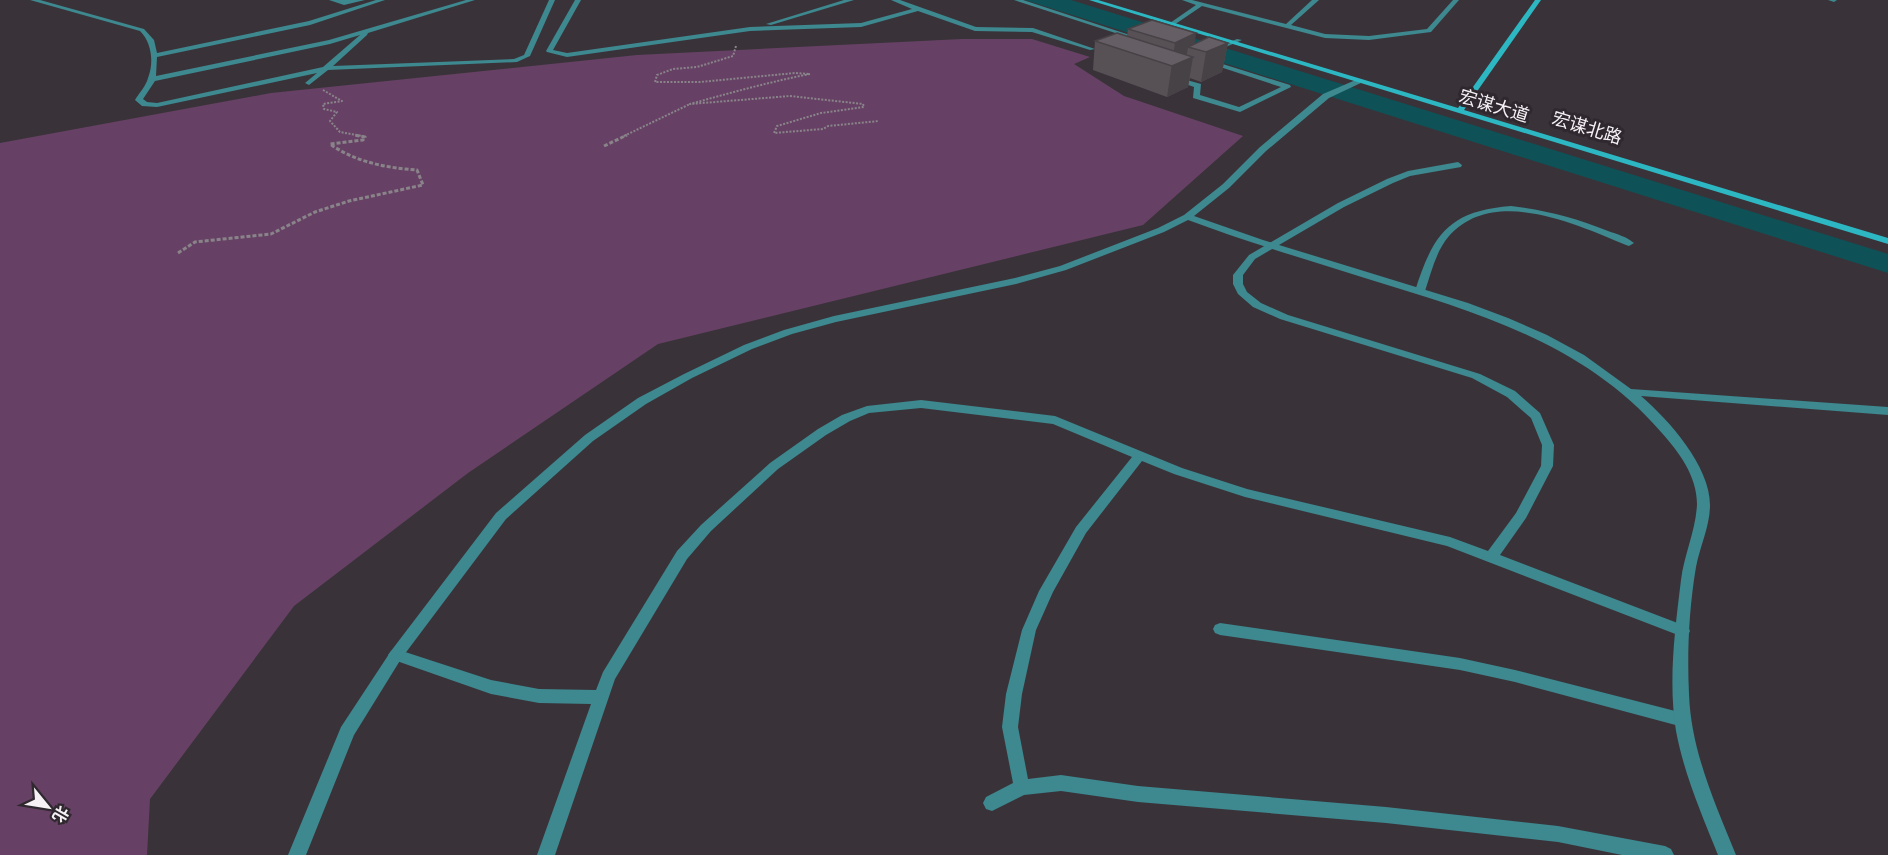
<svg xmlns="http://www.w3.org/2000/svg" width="1888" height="855" font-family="Helvetica,'Noto Sans SC',sans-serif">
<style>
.green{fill:#674165}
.water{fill:#0e5257}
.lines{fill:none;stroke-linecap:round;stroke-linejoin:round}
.path-far1{stroke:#898489;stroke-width:2;stroke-dasharray:2 1.5;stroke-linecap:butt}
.path{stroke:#898489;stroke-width:3;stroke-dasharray:4 2;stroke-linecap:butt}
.lane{fill:#3e888f;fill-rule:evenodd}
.street{fill:#3e888f;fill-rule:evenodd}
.secondary{fill:#2db7c2;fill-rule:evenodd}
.wall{fill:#575156}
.shaded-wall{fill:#474246}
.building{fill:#655e64;stroke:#474246;stroke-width:1.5}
.labels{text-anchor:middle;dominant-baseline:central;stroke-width:6;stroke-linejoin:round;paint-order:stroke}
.far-street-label{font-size:18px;fill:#f5f1f5;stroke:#2f292f}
</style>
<rect width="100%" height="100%" fill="#393339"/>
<path class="green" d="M962,39H1032L1090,57L1074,64L1124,96L1243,136L1143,225L658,344L468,473L294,606L150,799L147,855H0V143L271,93L637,55Z"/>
<path class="water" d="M1025,0H1071L1888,254V273Z"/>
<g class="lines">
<path class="path-far1" d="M736,46L733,56L697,67L673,69L657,75L655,82H700L795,73L810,74C769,82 730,93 690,104L790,96L863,104L864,107L821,113L777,126L774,133L823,129L828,126L879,121
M323,90L342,101L323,104L324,109L337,112L330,121L340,132L362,136
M624,136L690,104"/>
<path class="path" d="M604,146L627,135
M178,253L195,242L271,234L315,212L349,201L423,185L417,170C387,168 355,162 330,144L363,140L365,137L354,135"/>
<path class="lane" d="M30,0H40L144,29L154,40L157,53L309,21L376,0H385L310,25L157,57L156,76L329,40L466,0H475L368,33L367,35L333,66L514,59L524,55L549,0H555L530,56L517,62L328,70L309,85L305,83L317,73L157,107L142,106L135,100C139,93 146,86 148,78C154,63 152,43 140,31ZM360,35L323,67L157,103L147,102L143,99L155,81L330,44Z
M329,0H365L344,5Z
M575,0H581L553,50L567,53L750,27L861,23L912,9L891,0H900L976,27L1033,28L1095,49L1090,50L1032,32L975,31L918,11L861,27L750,31L567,57L547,52L546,51Z
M844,0H854L771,25L766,24Z
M1014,0H1023L1145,40L1140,41Z
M1210,60L1290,85L1291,87L1240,112L1193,98L1194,87L1172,79L1176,77L1201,84L1200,95L1239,107L1281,87L1208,63V61Z
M1458,162L1462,165L1461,167L1410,176L1393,183L1344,207L1255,259L1243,275V284L1247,292L1261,303L1288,315L1480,374L1515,391L1540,413L1554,445L1553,466L1526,518L1500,555L1688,627L1690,631L1688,635L1683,637L1678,635L1447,546L1245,497L1174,474L1142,461L1086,533L1053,592L1036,630L1022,694L1018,727L1028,779L1061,775L1138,786L1386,807L1558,826L1665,846L1671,849L1674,855H1622L1558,842L1386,823L1138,802L1061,791L1024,795L992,811L986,809L983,803L986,797L1013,783L1002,727L1006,694L1022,630L1039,591L1076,527L1132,457L1053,424L921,408L869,413L850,421L826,435L778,469L711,531L687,559L615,679L555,855H537L591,704L539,703L491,694L391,659L388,655L391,651L396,649L491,680L539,689L596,690L603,672L677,551L701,525L770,463L818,429L842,415L867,406L921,400L1055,416L1182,468L1247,489L1450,537L1488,551L1516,513L1541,466L1542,445L1531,418L1507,397L1472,378L1280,319L1253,307L1238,294L1233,284V275L1249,255L1338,203L1387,179L1408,171Z
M1511,206C1545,210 1576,218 1608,231C1617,234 1627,237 1634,243L1629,246L1626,245C1576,224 1494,186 1449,236C1436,251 1431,273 1425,291L1420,294L1416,293L1415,291C1433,234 1449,211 1511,206Z
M1220,623L1460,658L1515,670L1683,713L1689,715L1691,720L1689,725L1683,727L1515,682L1460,670L1220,635L1215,633L1213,629L1215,625Z"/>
<path class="street" d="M1182,0H1192L1286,24L1312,0H1319L1291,25L1325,34L1369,36L1427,29L1453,0H1459L1431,32L1369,40L1325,38L1202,6L1174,25H1170V23L1196,5Z
M1828,0H1837L1834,2Z
M1237,39L1242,40L1214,52L1209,51Z
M1358,79L1365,81L1329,98L1266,151L1229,188L1194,216L1263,240L1468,303L1508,318L1547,335L1584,355L1631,389L1888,407V415L1641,396C1669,420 1710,466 1710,505C1710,526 1700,546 1696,567C1689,608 1687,653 1689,694C1691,751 1715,803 1736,855H1718C1702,815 1684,774 1676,731C1668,682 1675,629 1681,580C1684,555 1696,530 1697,504C1697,476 1679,452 1661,432C1584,343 1476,312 1368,279C1308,260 1247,242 1188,220L1164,232L1066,270L1016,284L836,322L792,334L752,349L692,378L646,404L593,441L506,519L401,659L354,735L306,855H288L341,727L391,651L496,513L585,435L638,398L684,374L744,345L784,330L834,316L1015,278L1060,266L1158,228L1184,215L1223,184L1260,147L1323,94Z"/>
<path class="secondary" d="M1089,0H1098L1458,108L1535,0H1541L1464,110L1888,238V244Z"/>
</g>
<path class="wall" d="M1128,29L1195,44L1228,43L1222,72L1201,82L1190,78L1188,87L1167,97L1093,70L1095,41L1127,36Z"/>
<path class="shaded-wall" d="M1196,33L1194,49L1188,47L1186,60L1193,57L1188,87L1167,97L1175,43Z
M1228,43L1222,72L1201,82L1206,52Z"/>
<path class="building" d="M1152,20L1196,33L1175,43L1128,29Z
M1117,33L1193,57L1172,66L1095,41Z
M1209,37L1228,43L1206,52L1188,47Z"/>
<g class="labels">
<g class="far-street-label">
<text transform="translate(1494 106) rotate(17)">宏谋大道</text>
<text transform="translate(1587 128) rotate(17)">宏谋北路</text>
</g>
</g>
<g transform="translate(48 807) rotate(120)" stroke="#2f292f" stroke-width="4.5" paint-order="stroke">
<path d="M0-4.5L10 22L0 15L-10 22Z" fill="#f5f1f5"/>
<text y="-9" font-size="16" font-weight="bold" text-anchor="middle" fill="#f5f1f5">北</text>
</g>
</svg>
